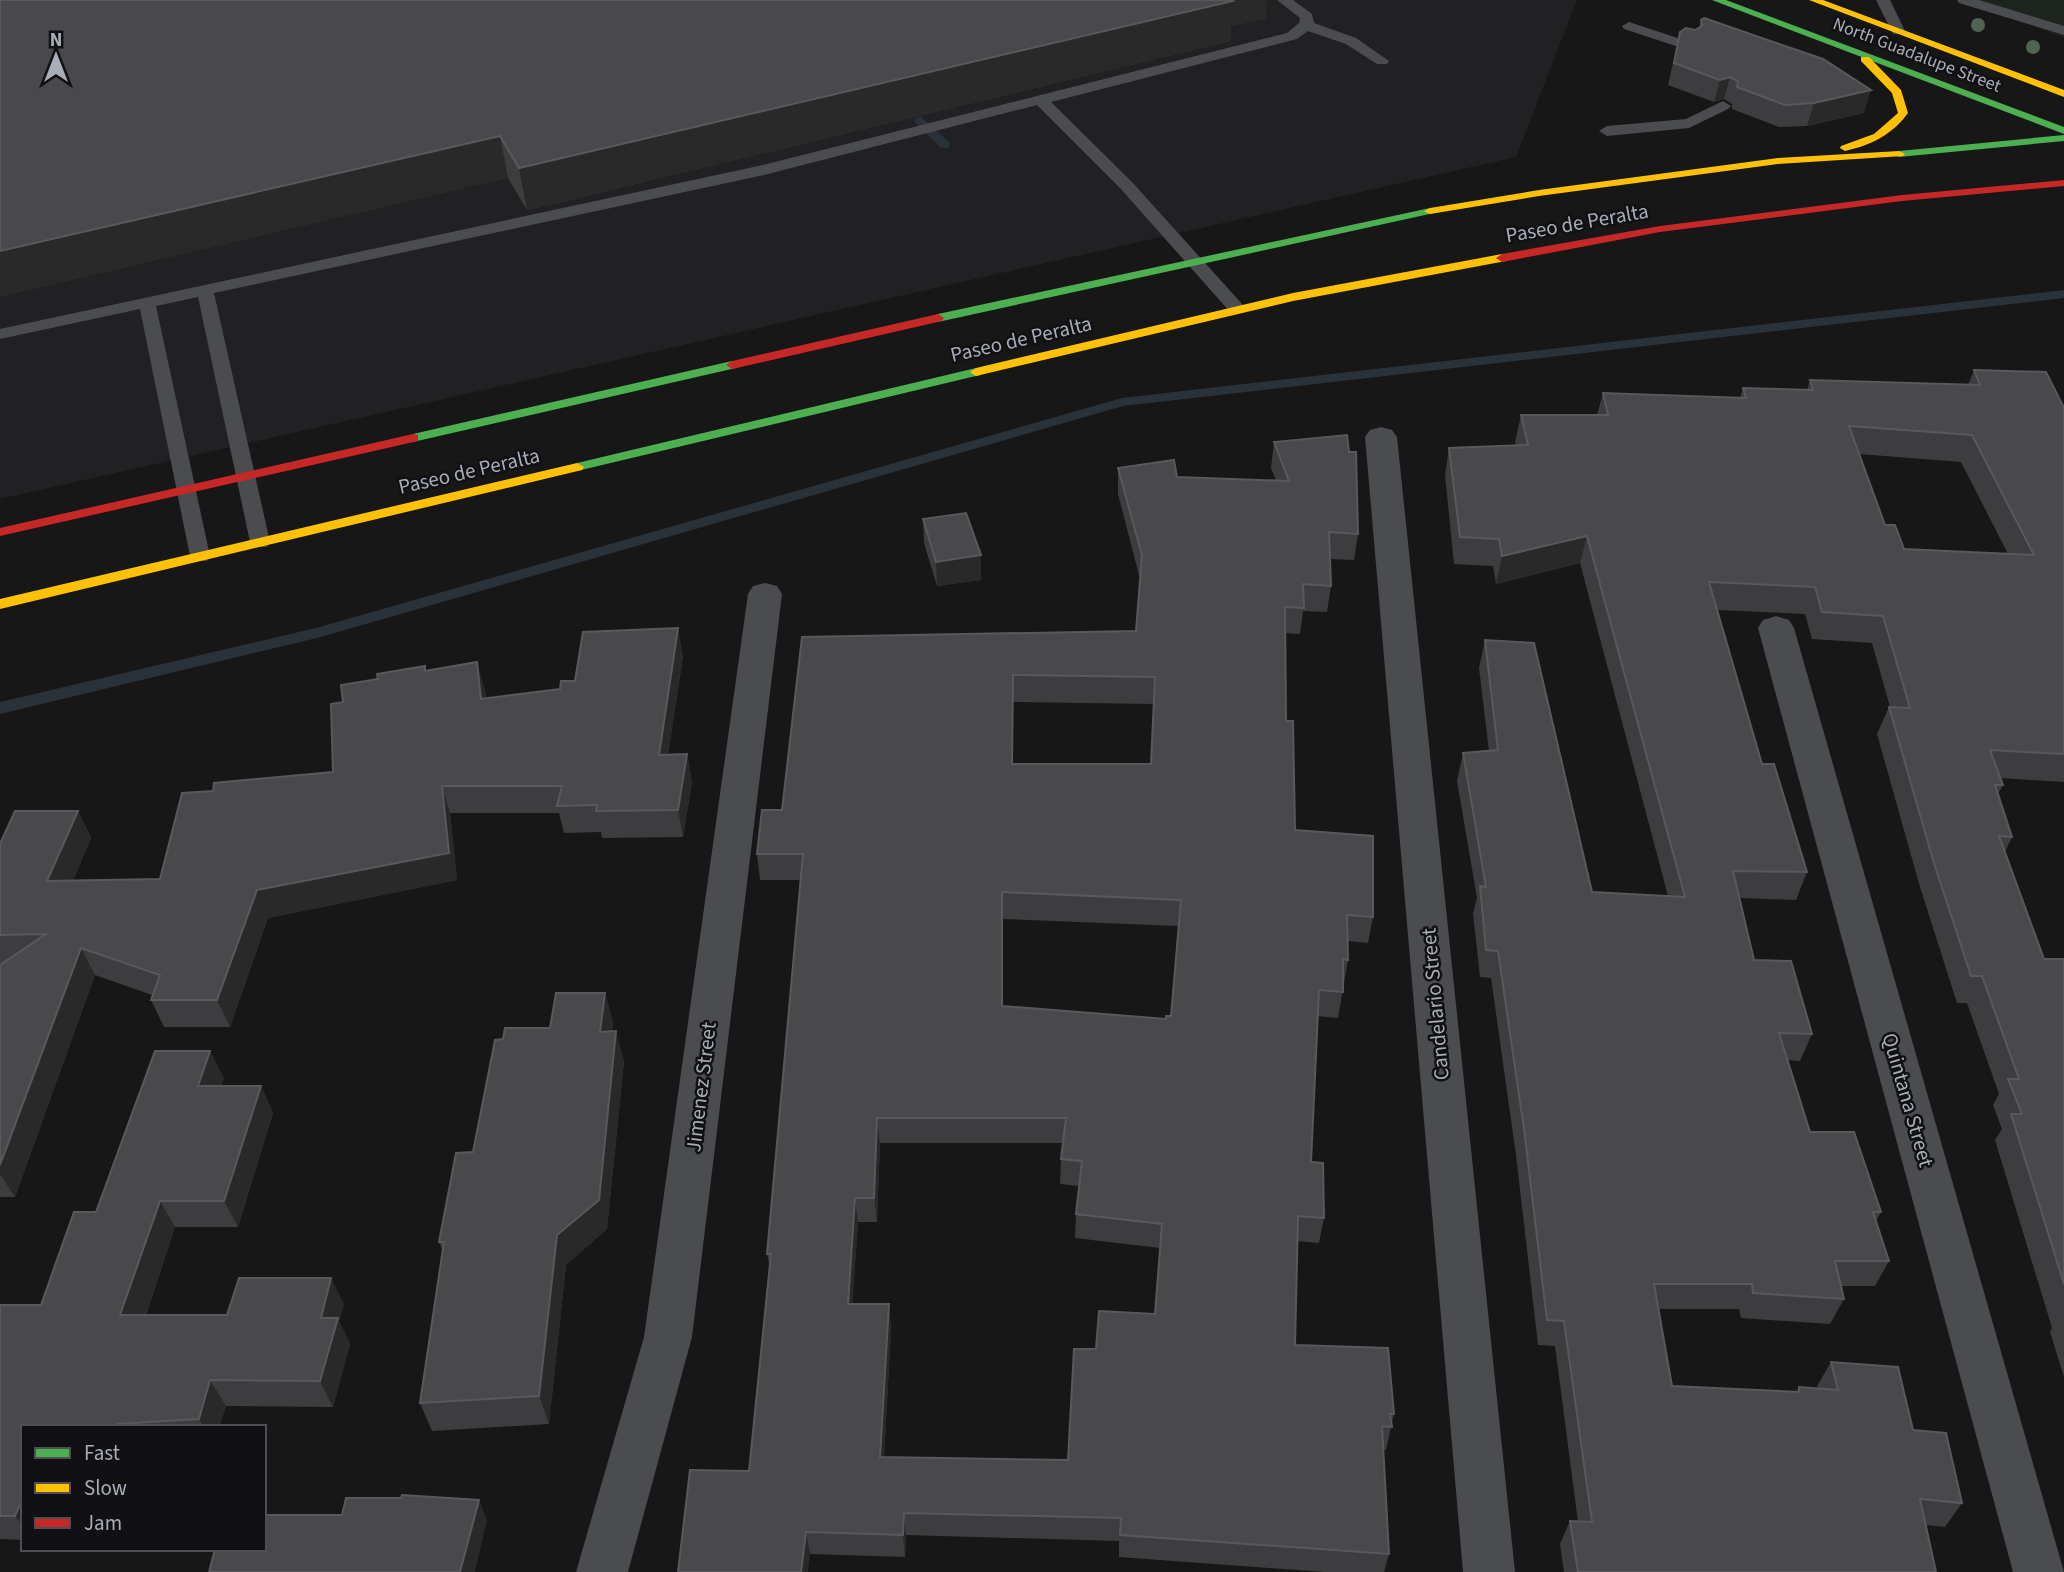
<svg xmlns="http://www.w3.org/2000/svg" width="2064" height="1572" font-family="'Source Sans 3',sans-serif">
<style>
.built{fill:#212123}
.green{fill:#1d241e}
.lines{fill:none;stroke-linecap:round;stroke-linejoin:round}
.stream{fill:#2a3239;fill-rule:evenodd}
.lane{fill:#4b4c50;fill-rule:evenodd}
.street{fill:#4b4c50;fill-rule:evenodd}
.fast{fill:#4caf50;fill-rule:evenodd}
.slow{fill:#ffc107;fill-rule:evenodd}
.jam{fill:#c62828;fill-rule:evenodd}
.tree{fill:#506451}
.wall{fill:#3d3d3f;fill-rule:evenodd}
.shaded-wall{fill:#29292a}
.building{fill:#49494c;stroke:#58595d;stroke-width:2;fill-rule:evenodd}
.labels{text-anchor:middle;dominant-baseline:central;stroke-width:5;stroke-linejoin:round;paint-order:stroke}
.far-street-label{font-size:18px;fill:#a8adb8;stroke:#111113}
.street-label{font-size:21px;fill:#a8adb8;stroke:#111113}
</style>
<rect width="100%" height="100%" fill="#171717"/>
<path class="built" d="M0,0H1577L1516,157L0,499Z"/>
<path class="green" d="M1981,0H2064V38L2000,12Z"/>
<g class="lines">
<path class="stream" d="M920,116L949,142V148H941L916,123L914,120Z
M2064,290V298L1123,406L317,638L0,714V702L316,628L1122,398Z"/>
<path class="lane" d="M1277,0H1293L1312,14L1314,23L1356,38L1389,61L1387,64H1377L1346,44L1308,31L1297,39L1051,102L1132,182L1243,305L1246,309L1243,313H1231L1120,188L1037,105L764,175L214,293L270,542L267,547H253L250,542L198,297L156,306L210,556L207,561H193L190,556L140,309L0,339V329L763,165L1287,33L1299,23L1300,18Z
M1876,0H1890L1905,31L1903,34H1893Z
M1957,0H1979L2064,26V35L1959,3Z
M1629,22L1693,43L1695,46L1688,50L1624,29L1622,26Z
M1723,101L1731,106L1728,109L1689,128L1607,136L1599,131L1607,126L1686,119Z"/>
<path class="street" d="M1381,427L1392,430L1397,437L1515,1572H1463L1365,437L1370,430Z
M765,583L777,586L782,594L692,1337L628,1572H576L644,1337L748,594L753,586Z
M1776,616L1789,620L1794,628L2064,1572H2013L1758,628L1763,620Z"/>
<path class="fast" d="M1712,0H1726L2064,127V134Z
M2064,135V141L1899,157L1893,154L1899,151Z
M1430,208L1436,211L1434,213L938,322L932,318L938,314Z
M732,361L738,365L736,368L413,442L406,438L413,434Z
M976,368L982,372L980,375L577,471L570,467L577,463Z"/>
<path class="slow" d="M1809,0H1823L2064,90V97Z
M1861,57H1869L1901,90L1908,113C1892,135 1871,145 1845,151L1840,148L1841,146L1874,134L1898,113L1892,93L1861,61Z
M1899,151L1905,154L1903,156L1778,164L1539,196L1430,214L1424,211L1430,208L1539,190L1778,158Z
M1502,254L1506,255V261L1293,301L976,376L970,372L976,368L1293,293Z
M577,463L584,467L582,470L0,609V599Z"/>
<path class="jam" d="M2064,180V186L1902,201L1660,232L1502,262L1496,258L1502,254L1660,226L1902,195Z
M938,314L944,318L942,321L732,369L726,365L732,361Z
M413,434L418,435V441L0,536V528Z"/>
</g>
<g class="tree">
<circle cx="1978" cy="25" r="7"/>
<circle cx="2033" cy="47" r="7"/>
</g>
<path class="wall" d="M0,0L1266,18L1231,26L1230,41L527,210L508,178Z
M1701,20L1864,113L1807,126L1779,127L1732,109V104L1724,99L1714,102L1668,85L1680,32L1695,30L1699,28Z
M1974,370L2064,408V782L2000,778L2003,785L1998,794L2012,837L2005,852L2044,959H2064V1377L2050,1332L2052,1328L1995,1140L2002,1129L1993,1105L1999,1094L1967,1003H1957L1920,887L1877,734L1889,707H1890L1872,643L1812,639L1805,614L1717,610L1762,764L1807,872L1796,900L1740,898L1754,960L1812,1034L1800,1061L1787,1060L1810,1132L1881,1212L1876,1221L1889,1261L1875,1286H1841L1844,1299L1830,1324L1741,1318L1739,1309H1659L1672,1386L1796,1392L1799,1387L1818,1389L1817,1386L1831,1362L1913,1430L1962,1503L1945,1527L1926,1525L1936,1572H1564L1560,1544L1570,1521L1578,1522L1555,1346L1538,1345L1516,1155L1491,978L1480,977L1473,913L1477,898L1457,781L1463,753L1489,751L1479,668L1485,640L1592,892L1668,896L1580,563L1496,584L1493,566L1454,564L1445,475L1449,448L1516,446L1515,442L1521,415H1597L1603,393L1740,398L1743,388L1807,390L1810,380L1968,385ZM1859,454L1961,462L2008,554L1904,549L1885,525Z
M1274,442L1349,452L1358,534L1354,560L1330,559L1331,586L1327,612L1303,611L1300,634L1285,633L1286,721L1295,830L1373,917L1368,943L1348,941V960L1338,1018L1317,1016L1311,1162L1324,1218L1319,1243L1297,1241L1295,1345L1394,1414L1386,1450H1383L1389,1554L1384,1572H1325L1119,1557V1541L906,1535L905,1557L810,1554L749,1471L770,1268L767,1254L800,880H760L757,854L782,810L802,637L1136,631L1140,579L1118,494V468L1177,477L1276,480L1271,468ZM1013,702L1154,704L1151,764H1013ZM1003,919L1178,926L1171,1016L1166,1019L1002,1006ZM880,1143H1063L1061,1159L1060,1184L1079,1186L1076,1214L1075,1238L1160,1248L1155,1314L1096,1349L1068,1460L884,1457L891,1329L889,1304H852L858,1222H877Z
M923,519L981,555V580L937,586L924,543Z
M683,656L668,755L687,754L692,782L683,837L602,838L601,832L564,833L559,813H450L457,880L268,918L230,1027H164L151,1000L152,995L95,975L15,1197H0V965L3,963H0V844L78,811L91,838L73,880L160,879L213,791L333,772L343,702L378,679L425,666L426,671L485,690L486,699L560,689L575,681Z
M605,993L613,1023L612,1031L624,1061L607,1229L566,1265L549,1424L432,1431L420,1403L443,1251L439,1242L473,1152L550,1028Z
M210,1051L224,1079L221,1086H261L273,1113L238,1227H175L146,1315H227L344,1304L339,1321L350,1344L333,1407L226,1406L219,1427H23V1540L0,1539V1305H41L96,1212Z"/>
<path class="shaded-wall" d="M1218,0H1267L1266,18L1231,26L1230,41L527,210L519,168Z
M1730,77L1724,99L1714,102L1720,80Z
M1871,90L1864,113L1807,126L1814,103Z
M500,136L508,178L0,297V251Z
M1587,536L1580,563L1496,584L1502,556Z
M981,555V580L937,586L936,562Z
M678,628L683,656L664,782L659,755Z
M477,662L485,690L489,727L481,699Z
M687,754L692,782L683,837L678,810Z
M442,786L450,813L457,880L268,918L230,1027L217,1000L257,890Z
M78,811L91,838L62,908L47,881Z
M81,948L95,975L15,1197L0,1174V1165Z
M605,993L613,1023L608,1062L600,1032Z
M616,1031L624,1061L607,1229L566,1265L549,1424L539,1396L557,1235Z
M210,1051L224,1079L212,1113L198,1086Z
M261,1086L273,1113L238,1227L224,1201Z
M877,1118L880,1143L877,1222L874,1198Z
M855,1198L858,1222L851,1329L848,1304Z
M160,1201L175,1227L137,1340L120,1315Z
M331,1278L344,1304L339,1321L350,1344L333,1407L320,1381L321,1318Z
M889,1304L891,1329L883,1480L880,1457Z
M210,1380L226,1406L219,1427H204L199,1419Z
M23,1498V1526L15,1516Z
M479,1500L487,1520L475,1572H460Z
M904,1513L906,1535L905,1557L903,1535Z
M806,1532L810,1554L808,1572H801Z"/>
<path class="building" d="M0,0H1231L1233,1L519,168L500,136L0,251Z
M1704,18L1823,59L1871,90L1814,103L1785,105L1737,87L1738,81L1730,77L1720,80L1674,63L1680,32L1686,28L1695,30L1702,26L1701,20Z
M1974,370L2046,372L2064,408V754L1990,750L2003,785H1995L2012,837L1999,836L2044,959H2064V1284L2011,1114H2022L2008,1079H2019L1982,976H1971L1933,860L1889,707L1910,708L1883,616L1822,612L1815,587L1709,582L1762,764H1774L1807,872L1733,871L1754,960L1791,961L1812,1034L1779,1033L1810,1132H1854L1881,1212H1873L1889,1261H1835L1844,1299L1753,1293L1752,1284H1654L1672,1386L1799,1392V1387L1838,1390L1831,1362L1898,1367L1913,1430L1946,1433L1962,1503L1920,1499L1936,1572H1578L1570,1521L1592,1522L1564,1321L1547,1320L1524,1129L1498,951L1486,950L1480,886L1486,887L1463,753L1498,750L1485,640L1534,643L1592,892L1685,897L1587,536L1502,556L1499,539L1460,537L1449,448L1528,445L1521,415H1608L1603,393L1746,398L1743,388L1813,390L1810,380L1980,385ZM1849,426L1972,435L2034,555L1904,549L1895,525H1885Z
M1347,435L1349,452H1356L1358,534L1329,532L1331,586L1303,584L1304,608L1285,607L1286,721H1293L1295,830L1373,836V917L1347,915L1348,960L1343,959V992L1319,990L1311,1162L1323,1163L1324,1218L1298,1216L1295,1345L1388,1348L1394,1414H1390L1392,1427L1382,1426L1389,1554L1120,1535L1121,1518L904,1513L903,1535L806,1532L801,1572H678L690,1470L749,1471L771,1254H767L803,854H757L762,810H782L802,637L1136,631L1142,555L1118,468L1174,460L1177,477L1289,481L1274,442ZM1013,675L1155,677L1151,764H1012ZM1002,892L1181,900L1171,1016H1166V1019L1002,1006ZM877,1118H1066L1061,1159L1082,1161L1076,1214L1162,1224L1155,1314L1099,1311L1096,1349H1074L1068,1460L880,1457L889,1304H848L855,1198H874Z
M966,513L981,555L936,562L923,519Z
M678,628L659,755L687,754L678,810L596,811L597,805L557,806L562,786H442L449,853L257,890L217,1000H151L160,975L81,948L0,1165V965L46,934L0,935V844L15,811H78L47,881L160,879L182,793L213,791L214,783L333,772L331,704L343,702L341,685L378,679L377,674L425,666V671L477,662L481,699L560,689L561,681H575L583,632Z
M556,993H605L600,1032L616,1031L599,1200L557,1235L539,1396L420,1403L444,1242H439L456,1153L473,1152L495,1040L503,1039L505,1028H550Z
M155,1051H210L198,1086H261L224,1201H160L120,1315H227L239,1278H331L321,1318H338L320,1381L210,1380L199,1419L118,1424V1427H23V1498L15,1516H0V1305H41L74,1212H96Z
M402,1495L479,1500L460,1572H209L215,1549H264V1515H342L346,1498H401Z"/>
<g class="labels">
<g class="far-street-label">
<text transform="translate(1917 55) rotate(21)">North Guadalupe Street</text>
</g>
<g class="street-label">
<text transform="translate(1577 223) rotate(-10)">Paseo de Peralta</text>
<text transform="translate(1021 339) rotate(-13)">Paseo de Peralta</text>
<text transform="translate(469 471) rotate(-13)">Paseo de Peralta</text>
<text transform="translate(1435 1004) rotate(-95)">Candelario Street</text>
<text transform="translate(701 1087) rotate(-83)">Jimenez Street</text>
<text transform="translate(1908 1100) rotate(74)">Quintana Street</text>
</g>
</g>
<rect x="21" y="1425" width="245" height="126" fill="#111113" stroke="#4d4f55" stroke-width="2"/>
<rect x="35" y="1448" width="35" height="10" fill="#4caf50" stroke="#4d4f55" stroke-width="2"/>
<text x="84" y="1460" font-size="21" fill="#a8adb8">Fast</text>
<rect x="35" y="1483" width="35" height="10" fill="#ffc107" stroke="#4d4f55" stroke-width="2"/>
<text x="84" y="1495" font-size="21" fill="#a8adb8">Slow</text>
<rect x="35" y="1518" width="35" height="10" fill="#c62828" stroke="#4d4f55" stroke-width="2"/>
<text x="84" y="1530" font-size="21" fill="#a8adb8">Jam</text>
<g transform="translate(56 56)" stroke="#111113" stroke-width="5" paint-order="stroke">
<path d="M0-5L12 26L0 18L-12 26Z" fill="#a8adb8"/>
<text y="-10" font-size="19" font-weight="bold" text-anchor="middle" fill="#a8adb8">N</text>
</g>
</svg>
